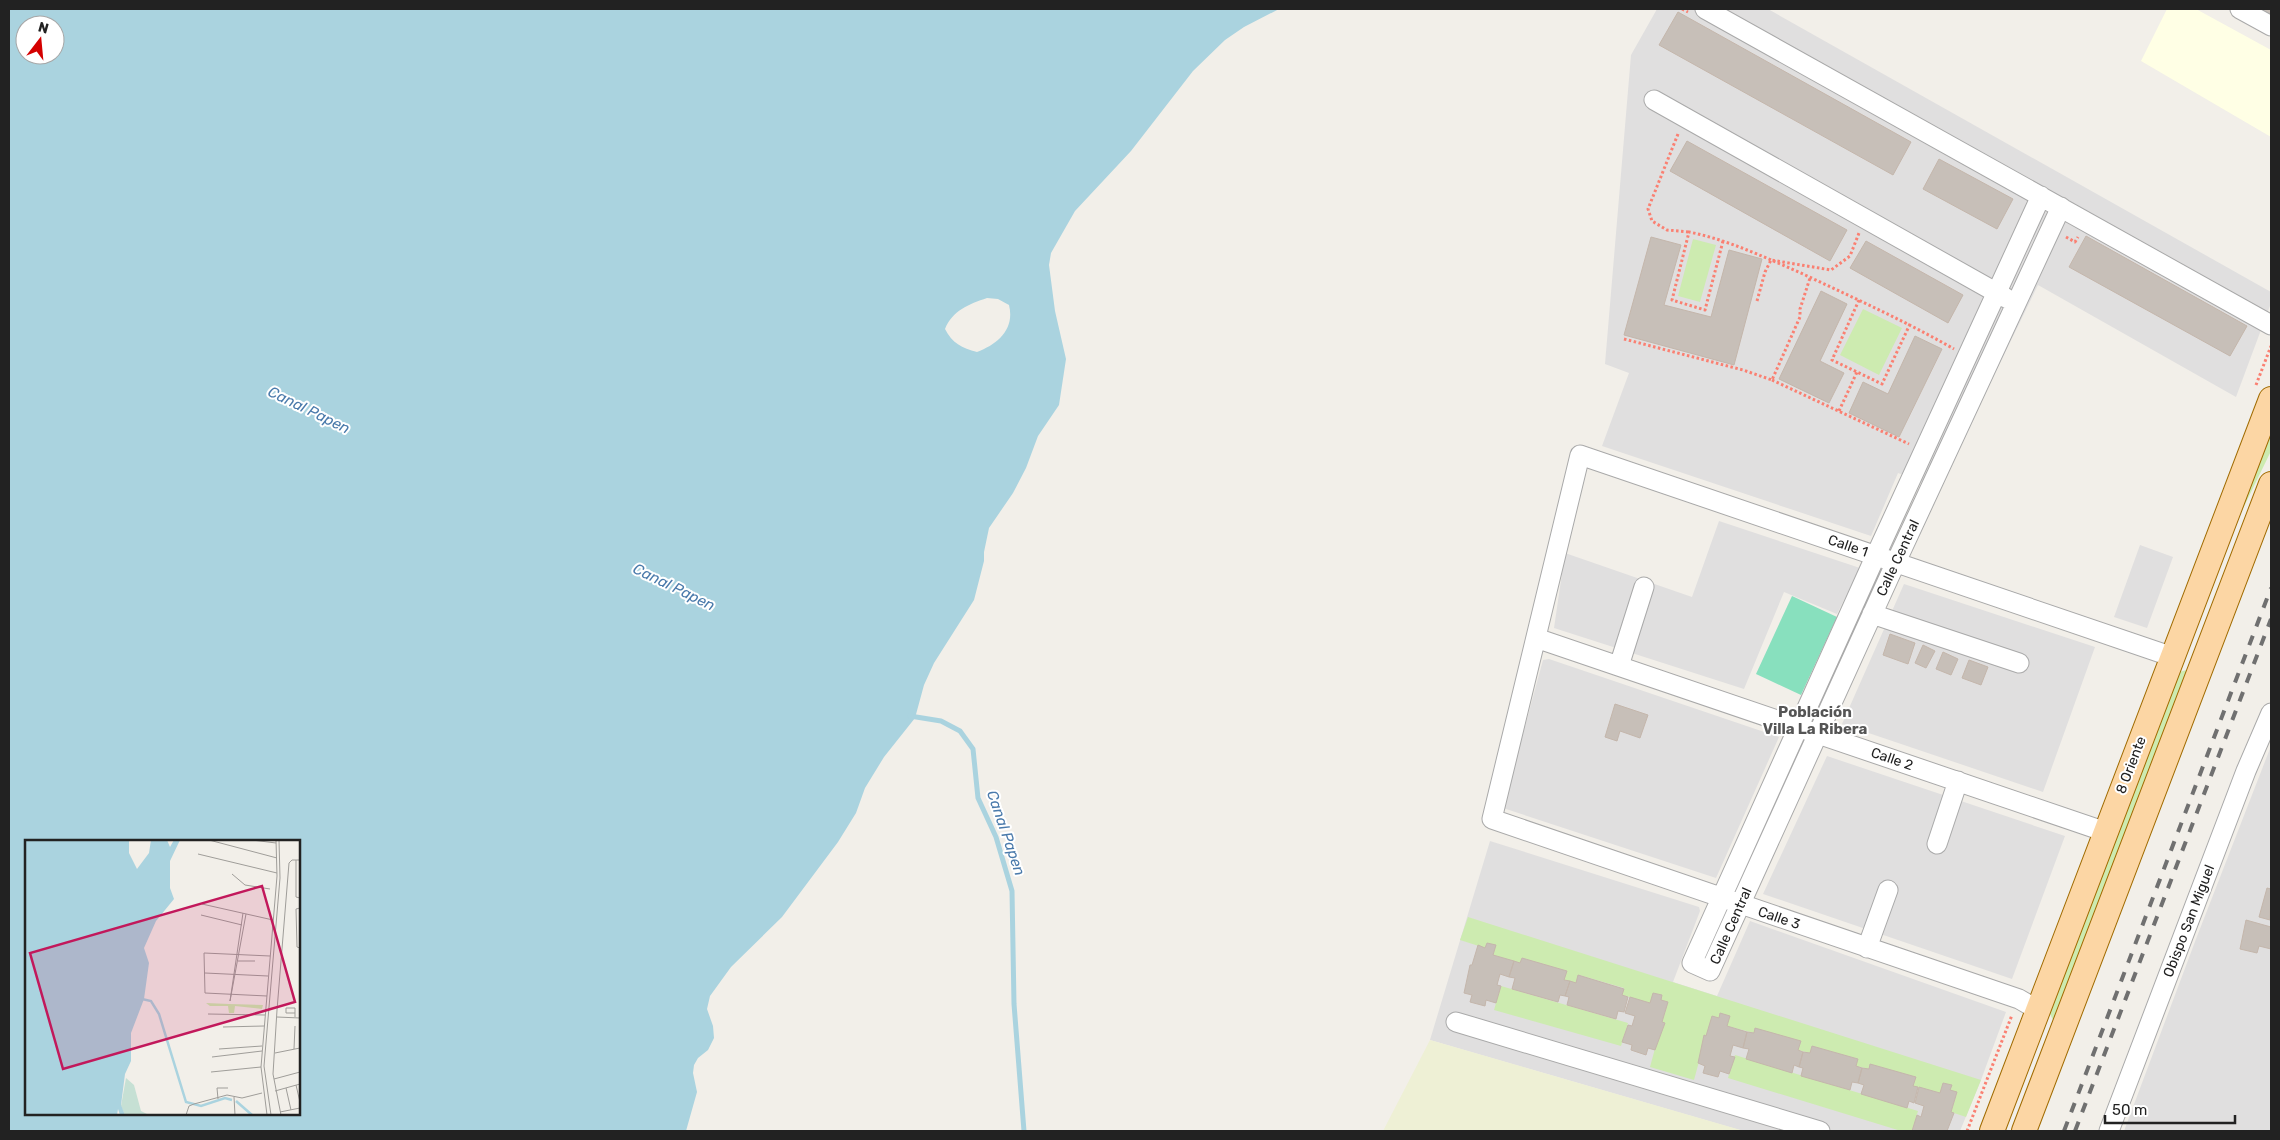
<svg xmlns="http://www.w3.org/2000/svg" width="2280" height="1140" font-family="Rubik,sans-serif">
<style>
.residential{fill:#e0dfdf}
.education{fill:#ffffe5}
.farmland{fill:#eef0d5}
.grass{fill:#cdebb0}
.pitch{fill:#88e0be}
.water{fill:#aad3df;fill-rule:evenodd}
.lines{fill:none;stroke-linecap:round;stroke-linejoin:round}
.stream{stroke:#aad3df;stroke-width:5}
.building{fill:#c7bfb8;stroke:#c4b6ab}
.minor-casing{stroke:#a9a9a9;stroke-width:21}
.major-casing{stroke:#a06b00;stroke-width:26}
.path{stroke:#fa8072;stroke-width:3;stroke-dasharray:2.5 2.5;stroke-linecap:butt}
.minor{stroke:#fff;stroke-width:19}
.major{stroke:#fcd6a4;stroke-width:24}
.rail{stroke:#707070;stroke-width:4;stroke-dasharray:10 10;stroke-linecap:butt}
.labels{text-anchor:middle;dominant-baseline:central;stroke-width:4;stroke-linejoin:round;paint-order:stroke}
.street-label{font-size:14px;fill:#222;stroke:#fff}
.water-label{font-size:15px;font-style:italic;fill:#4a7aab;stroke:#fff}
.neighbourhood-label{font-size:15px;font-weight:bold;fill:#555;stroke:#fff}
.inset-river{fill:none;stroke:#aad3df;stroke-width:2.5}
.inset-road{fill:none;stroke:#9f9d99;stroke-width:1}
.view{fill:#c2185b;fill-opacity:0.15;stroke:#c2185b;stroke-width:2.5}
.inset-edge{fill:none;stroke:#222;stroke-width:2.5}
</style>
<rect width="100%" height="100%" fill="#f2efe9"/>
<path class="residential" d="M1657,9H1768L2271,292V303L2236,397L2038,285L1939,488L1898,473L1871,536L1602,446L1629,373L1605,364L1631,55Z
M1719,521L1860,568L1837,614L1784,592L1744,689L1554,628L1565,553L1692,597Z
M2140,545L2173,557L2147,628L2114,617Z
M1904,584L2095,647L2043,792L1842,724Z
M1549,659L1779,737L1716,878L1503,808L1543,660Z
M2271,746V1131H2124L2196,939Z
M1827,756L2065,836L2012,979L1763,894Z
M1490,841L1699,907L1700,911L1673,982L1717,996L1750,921L2006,1012L1981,1080L1960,1131H1743L1430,1040Z"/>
<path class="education" d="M2167,9H2196L2271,50V137L2141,61Z"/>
<path class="farmland" d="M1430,1040L1744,1131H1383Z"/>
<path class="grass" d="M1693,239L1716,245L1700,302L1678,296Z
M1863,309L1902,328L1879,375L1840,355Z
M2271,430V451L2237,521Z
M2190,669L2055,1020H2053L2048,1010L2176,673Z
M1468,917L1981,1080L1966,1117L1951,1112L1957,1093L1950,1090L1951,1085L1943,1083L1940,1093L1913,1086L1915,1077L1870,1064L1869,1069L1856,1066L1858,1059L1812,1046L1810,1053L1798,1050L1801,1041L1755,1029L1754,1033L1727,1026L1719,1018L1706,1036H1704L1702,1043H1704L1694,1080L1650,1067L1660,1030H1662L1665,1023L1662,1022L1668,1002L1661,1000L1662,995L1654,993L1650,1003L1622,995L1624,988L1579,975L1576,983L1564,980L1567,971L1522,958L1520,963L1493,955L1495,945L1487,943L1485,948L1460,940Z
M1501,986L1628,1023L1621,1046L1494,1010Z
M1735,1055L1918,1111L1912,1131H1901L1728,1078Z"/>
<path class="pitch" d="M1792,596L1837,617L1801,695L1756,674Z"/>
<path class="water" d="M9,9H1279L1244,27L1225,40L1193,71L1131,151L1075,211L1051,253L1049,265L1055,311L1066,359L1059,405L1038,436L1026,468L1013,493L989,528L984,552V561L974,600L934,663L924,685L915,718L884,757L865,788L856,813L838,842L782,917L731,967L710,996L707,1009L713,1026L714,1038L708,1050L698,1058L694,1065L693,1073L697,1092L686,1131H9ZM25,25H55V55H25ZM987,298L998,299L1009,305C1015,329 998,344 977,352C962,348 952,343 945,329C952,311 969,304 987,298ZM26,841H299V1114H26Z"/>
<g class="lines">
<path class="stream" d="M910,716L941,721L960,731L973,749L978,798L996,837L1012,891L1014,1004L1024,1131"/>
</g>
<path class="building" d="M2251,9H2271V20Z
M1678,12L1911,142L1893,175L1659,45Z
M1687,141L1847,230L1830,261L1670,171Z
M1939,159L2013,199L1997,229L1923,189Z
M2086,236L2247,326L2230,356L2069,267Z
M1651,237L1681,245L1664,305L1711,317L1729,250L1762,259L1734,365L1624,335Z
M1866,241L1963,295L1948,323L1850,268Z
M1821,291L1847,304L1820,361L1844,373L1829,403L1779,379Z
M1915,336L1942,349L1899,437L1849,413L1863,382L1888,394Z
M1890,634L1915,643L1908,664L1883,655Z
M1923,645L1935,651L1926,668L1915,663Z
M1943,652L1958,659L1951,675L1936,669Z
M1969,660L1988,667L1981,685L1962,678Z
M1615,704L1648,715L1640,738L1620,731L1617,741L1605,737Z
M2267,888L2271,889L2270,920L2259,917Z
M2246,920L2271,927V949L2259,946L2257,953L2240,949Z
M1487,943L1496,945L1493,955L1514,961L1509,977L1500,974L1497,985L1501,986L1496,1003L1486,1000L1485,1006L1470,1002L1472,995L1464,993L1470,965H1472L1478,945L1485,948Z
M1522,958L1567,971L1564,980L1570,981L1565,996L1560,995L1558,1002L1512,989L1515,978L1509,977L1514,961L1520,963Z
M1578,975L1624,989L1622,995L1628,997L1624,1012L1618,1011L1616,1019L1567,1005L1569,997L1565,996L1570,981L1576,983Z
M1653,993L1662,995L1661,1000L1668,1002L1662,1022L1665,1023L1655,1050L1648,1048L1646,1055L1631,1050L1632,1045L1622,1042L1628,1025L1632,1026L1635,1016L1625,1013L1630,997L1650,1003Z
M1720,1013L1730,1016L1727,1026L1747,1032L1743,1048L1733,1045L1730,1056L1735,1057L1729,1074L1720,1071L1718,1077L1703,1073L1705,1066L1698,1063L1704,1035L1706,1036L1712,1016L1719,1018Z
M1755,1028L1801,1041L1798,1050L1803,1052L1799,1067L1794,1065L1792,1073L1746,1059L1749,1049L1743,1048L1747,1032L1754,1033Z
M1812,1046L1858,1059L1856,1066L1862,1068L1858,1083L1852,1082L1850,1090L1801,1076L1803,1068L1799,1067L1803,1052L1810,1053Z
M1870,1064L1916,1077L1913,1086L1918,1087L1914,1103L1909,1101L1907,1108L1861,1094L1864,1085L1858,1083L1862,1068L1869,1069Z
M1943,1083L1952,1085L1950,1090L1957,1092L1951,1112L1954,1113L1947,1131H1912L1917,1115L1921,1117L1924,1106L1915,1103L1919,1087L1940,1093Z"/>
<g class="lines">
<g class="minor-casing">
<path id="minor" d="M1705,9L2271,325
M2240,9L2271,26
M1654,100L2006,298
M2041,196L1876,555L1692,963L1710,971L1896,562L2061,207
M1872,614L2019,663
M1536,638L2106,832
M1619,666L1644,587
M1937,844L1958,781
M1867,948L1888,890
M2038,1010L2019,999L1492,819L1580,455L2173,657
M1456,1022L1820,1131
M2109,1131L2246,771L2271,713"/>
</g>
<g class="major-casing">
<path id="major" d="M1992,1131L2271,399
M2024,1131L2271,484"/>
</g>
<path class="path" d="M1682,9L1688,12
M1678,134L1648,209L1652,221L1667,230L1689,232
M2066,237L2075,242L2078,237
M1723,241L1705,310L1672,300L1689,232C1729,240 1766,258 1803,274C1854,298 1905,321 1954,349
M1859,300L1832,360L1882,384L1910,324
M1757,301L1765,272L1771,260L1831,270L1850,256L1859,233
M1624,339L1743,370L1772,380L1800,317V309L1810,278
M1772,380L1909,444
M2256,385L2271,346
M1839,411L1857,372
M1967,1131L2012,1015"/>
<use href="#minor" class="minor"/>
<use href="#major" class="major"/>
<path class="rail" d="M2064,1131L2271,588
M2075,1131L2271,619"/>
</g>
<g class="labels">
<g class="street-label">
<text transform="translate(1848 546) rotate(19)">Calle 1</text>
<text transform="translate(1898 558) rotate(-65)">Calle Central</text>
<text transform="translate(1892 759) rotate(19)">Calle 2</text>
<text transform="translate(2131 765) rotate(-69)">8 Oriente</text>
<text transform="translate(1779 918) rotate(19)">Calle 3</text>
<text transform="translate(2189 921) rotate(-69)">Obispo San Miguel</text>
<text transform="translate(1731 926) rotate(-66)">Calle Central</text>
</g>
<g class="water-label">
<text transform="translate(309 410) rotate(26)">Canal Papen</text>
<text transform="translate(674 587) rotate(26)">Canal Papen</text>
<text transform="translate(1006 833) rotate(71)">Canal Papen</text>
</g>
<g class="neighbourhood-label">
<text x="1815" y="712">Población<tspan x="1815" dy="17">Villa La Ribera</tspan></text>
</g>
</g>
<g transform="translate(25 840)">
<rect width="275" height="275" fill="#f2efe9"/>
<path d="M181,163L204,164L238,165L237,169L210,166L209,173H204L203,166H185Z" fill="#cdebb0"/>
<path d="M101,238L109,245L116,271L124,275H100L96,266Z" fill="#c6e0d4"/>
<path d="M0,0H104V13L112,29L124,13L126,0H142L145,7L149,0H155L145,21V48L149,59L131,81L119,108L124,123L119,159L106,193V221L100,234L96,265L100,275H95L93,269L92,275H0Z" fill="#aad3df"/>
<path class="inset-river" d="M117,159L126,161L134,174L161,262L176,266L200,258L207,260M211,261L227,275"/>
<path class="inset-road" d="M184,0L252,18M227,0L251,3M173,14L252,33M271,20V57L275,58M207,34L220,45L245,49M177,64L248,80M275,68L271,69L272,107L275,108M218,73L205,161L221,74M176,75L217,85M213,121H230M180,133L243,136M242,156L180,153L179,113L245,116M183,174L240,175M252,177L275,178M270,177V168H261V173H270M198,187L239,186M194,209L237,206M269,209L270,186M250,213L275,208M187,217L237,211M186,232L236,227M249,239L275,232M271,245L275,262M261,248L266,270M250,251L275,244M209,257L210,275M193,259L192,248H203M255,272L275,268M161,275L164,266L169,264L202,255L217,258L237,253M242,275L236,227L252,36L251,0M246,275L239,226L255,38L254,0M256,275L248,234L252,170L264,23L267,20H275"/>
<path class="view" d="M237,46L270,162L38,229L5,113Z"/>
<rect width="275" height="275" class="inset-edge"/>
</g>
<rect width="2280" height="1140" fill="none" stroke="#222222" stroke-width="20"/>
<g transform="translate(40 40) rotate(16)"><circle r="24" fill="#ffffff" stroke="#a7a7a7"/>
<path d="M0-4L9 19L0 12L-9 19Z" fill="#d40000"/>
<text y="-8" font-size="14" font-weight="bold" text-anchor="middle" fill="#222222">N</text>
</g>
<path d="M2105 1115v8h130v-8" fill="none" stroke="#222222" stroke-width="2.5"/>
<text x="2112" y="1115" font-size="15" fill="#222222" stroke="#ffffff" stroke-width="4" paint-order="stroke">50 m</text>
</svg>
